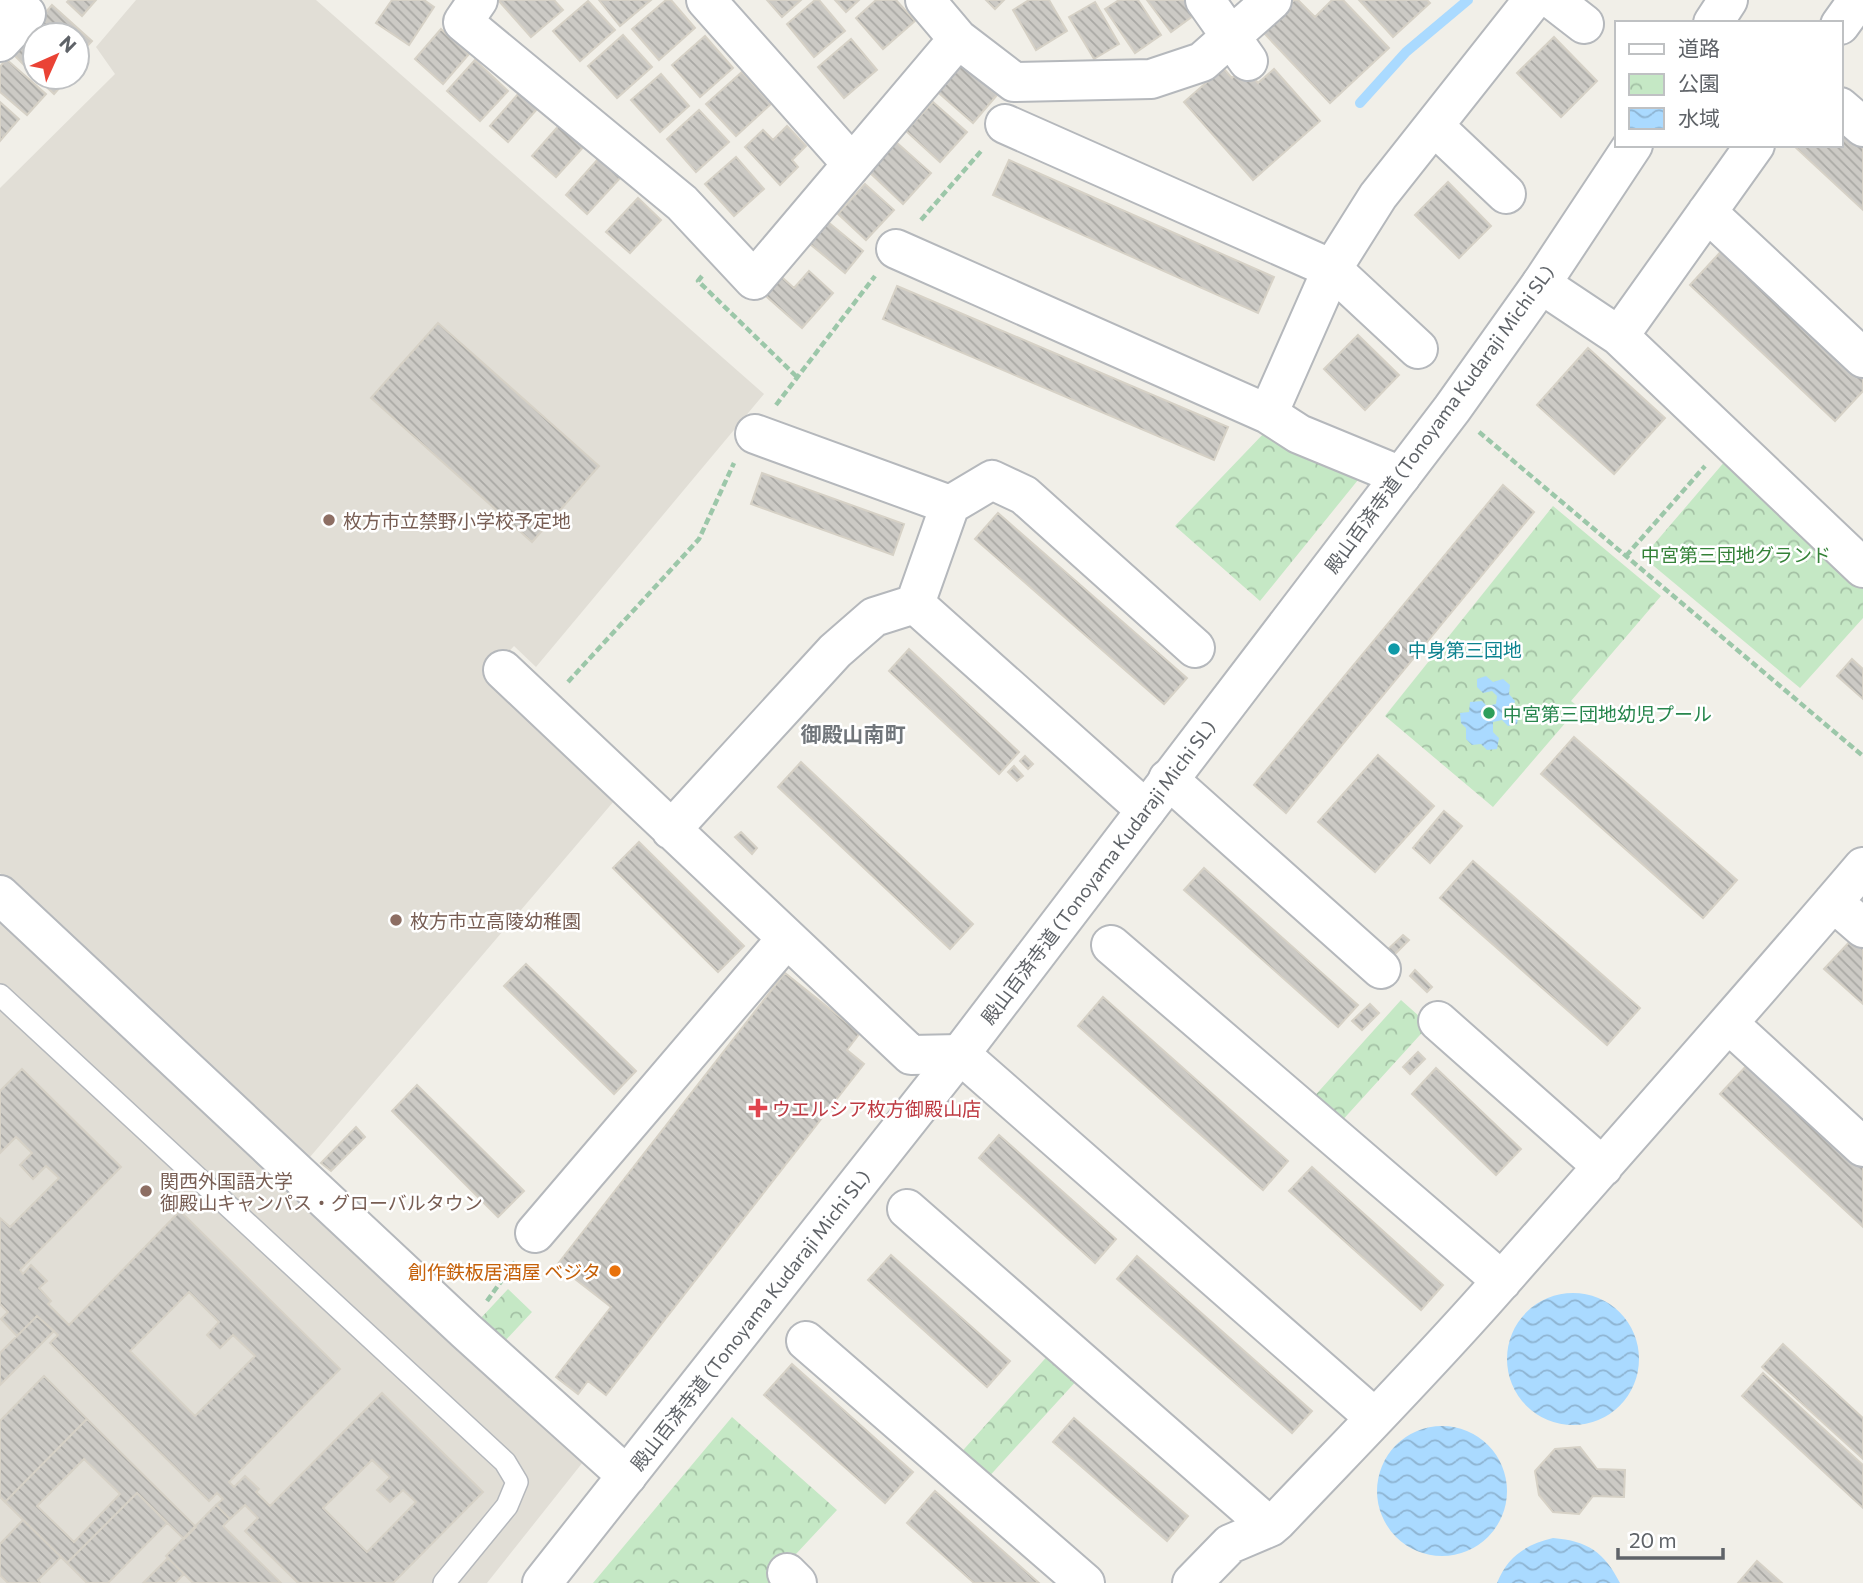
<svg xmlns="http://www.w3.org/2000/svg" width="1863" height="1583" font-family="Commissioner,'Noto Sans JP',sans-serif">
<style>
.education{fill:#e1ded6}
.park{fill:url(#park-crowns)}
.water{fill:url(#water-waves)}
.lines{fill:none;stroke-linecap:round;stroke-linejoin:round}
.stream{stroke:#aadaff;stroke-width:10}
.building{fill:url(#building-back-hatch);stroke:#d6d1c6;stroke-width:2;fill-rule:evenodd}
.service-casing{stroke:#b5b8bc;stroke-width:24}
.minor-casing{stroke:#b5b8bc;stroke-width:42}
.tertiary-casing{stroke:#b5b8bc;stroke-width:42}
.path{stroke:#9cc7a9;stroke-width:4.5;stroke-dasharray:7 3.5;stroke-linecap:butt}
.service{stroke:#fff;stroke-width:21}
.minor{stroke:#fff;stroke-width:38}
.tertiary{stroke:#fff;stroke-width:38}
.education-dot{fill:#8d6e63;stroke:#fff;stroke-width:2.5}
.culture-dot{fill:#0f9aa8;stroke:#fff;stroke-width:2.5}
.leisure-dot{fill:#2e9e5b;stroke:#fff;stroke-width:2.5}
.health-dot{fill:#e0444e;stroke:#fff;stroke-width:2.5}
.food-dot{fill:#e8710a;stroke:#fff;stroke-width:2.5}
.labels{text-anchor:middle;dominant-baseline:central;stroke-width:5;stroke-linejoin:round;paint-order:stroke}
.street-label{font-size:19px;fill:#5f6368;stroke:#fff}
.education-label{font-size:19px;fill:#785e54;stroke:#fff;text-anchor:start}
.park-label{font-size:19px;fill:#348238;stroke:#fff}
.culture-label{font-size:19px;fill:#0d838f;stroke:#fff;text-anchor:start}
.leisure-label{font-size:19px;fill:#27864d;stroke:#fff;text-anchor:start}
.health-label{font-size:19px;fill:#be3a42;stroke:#fff;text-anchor:start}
.food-label{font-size:19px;fill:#c56008;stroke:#fff;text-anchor:end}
.neighbourhood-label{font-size:21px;font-weight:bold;fill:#70757a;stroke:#fff}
</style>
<defs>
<pattern id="park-crowns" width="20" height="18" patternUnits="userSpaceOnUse" patternTransform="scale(1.75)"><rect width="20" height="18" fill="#c5e8c5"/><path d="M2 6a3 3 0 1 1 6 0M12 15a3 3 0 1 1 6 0" fill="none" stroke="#a3c0a4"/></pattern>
<pattern id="water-waves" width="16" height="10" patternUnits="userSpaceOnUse" patternTransform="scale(1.75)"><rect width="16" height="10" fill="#aadaff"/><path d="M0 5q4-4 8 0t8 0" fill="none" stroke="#8eb4d2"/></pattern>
<pattern id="building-back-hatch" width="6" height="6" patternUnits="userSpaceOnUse" patternTransform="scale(1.75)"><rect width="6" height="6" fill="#cccac5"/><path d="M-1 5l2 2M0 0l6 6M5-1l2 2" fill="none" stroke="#a9a8a4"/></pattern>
</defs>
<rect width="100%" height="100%" fill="#f1efe8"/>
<path class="education" d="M136,0H316L764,394L536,667L514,646L485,678L614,801L310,1157L0,873V188L115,74L96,47Z
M0,921L583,1462L487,1583H0Z"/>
<path class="park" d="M1266,431L1362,475L1260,601L1175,526Z
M1726,460L1863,586V618L1800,688L1643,557Z
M1553,506L1661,596L1571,701L1579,707L1493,807L1385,716Z
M1401,1000L1429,1025L1339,1124L1311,1100Z
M508,1289L532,1312L504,1342L480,1319Z
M1051,1352L1079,1378L985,1481L957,1457Z
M732,1417L837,1510L769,1583H593Z"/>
<path class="water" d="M1486,676L1493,682L1503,679L1510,685L1509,694L1515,701L1513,708L1519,714L1517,724L1508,726L1502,720L1493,722V732L1499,738L1497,749L1487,750L1481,744L1472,745L1466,739V728L1461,723L1460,713L1469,712L1470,702L1482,701L1487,706L1496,704L1497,696L1492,691L1483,693L1477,687V679Z
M1507 1359a66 66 0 1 1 132 0a66 66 0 1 1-132 0Z
M1377 1491a65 65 0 1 1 130 0a65 65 0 1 1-130 0Z
M1553,1538C1588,1541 1604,1552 1620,1583H1497C1508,1556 1525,1545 1553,1538Z"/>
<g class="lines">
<path class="stream" d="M1360,103L1406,52L1468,0"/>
</g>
<path class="building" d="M69,0H96L82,16L67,2Z
M392,0H424L434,7L409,45L376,23Z
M498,0H554L563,10L531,37Z
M599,0H651L620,26Z
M666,0H671L695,28L659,60L632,29Z
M767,0H801L782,17Z
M815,0H819L845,31L814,57L787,24Z
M835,0H859L846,12Z
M876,0H896L915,21L883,49L856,18Z
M986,0H1004L995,9Z
M1029,0H1049L1067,31L1036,50L1013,10Z
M1119,0H1138L1161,35L1135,53L1105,9Z
M1147,0H1187L1197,13L1171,32Z
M1294,0H1298L1315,17L1332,0H1343L1389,48L1330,103L1262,31Z
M1359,0H1427L1430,3L1393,37Z
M588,1L615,30L580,61L553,31Z
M1095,2L1119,44L1094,59L1069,17Z
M52,5L92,41L77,57V35H53L39,20Z
M441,29L469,54L443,84L415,59Z
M29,35L35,40V76L12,53Z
M623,35L652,67L617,98L588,66Z
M705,36L733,68L700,97L672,65Z
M1554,37L1597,81L1561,117L1517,73Z
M851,39L877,70L844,98L818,67Z
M6,59L46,94L27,115L0,92V67Z
M475,60L508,91L480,121L447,91Z
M957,60L997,95L973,123L933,88Z
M1244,67L1258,83L1274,69L1320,121L1253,180L1184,102L1223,68L1232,78Z
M742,72L771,104L736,136L706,104Z
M661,74L689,106L660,132L631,100Z
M36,77H69L54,94Z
M519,93L537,109L508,142L490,126Z
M0,102L19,119L0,141Z
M933,102L967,132L940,162L906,131Z
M699,110L729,142L696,172L667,139Z
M562,122L586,144L556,177L532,156Z
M787,126L806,146L792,160L798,167L780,185L745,147L763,130L773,140Z
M1840,126L1863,147V210L1793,145H1840Z
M896,142L931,173L903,204L869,172Z
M736,157L764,189L734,216L705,184Z
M599,158L621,177L587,214L566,195Z
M1009,160L1274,277L1258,313L993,195Z
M1448,182L1491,226L1459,258L1415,215Z
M865,184L894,210L866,240L838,214Z
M638,198L661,220L630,253L606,232Z
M828,222L863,251L845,273L810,244Z
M1726,246L1863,373V391L1835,421L1690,285Z
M809,271L833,293L802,328L759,290L776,272L794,288Z
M897,286L1228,427L1214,460L883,319Z
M438,323L599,466L532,542L371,398Z
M1358,335L1399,375L1365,410L1324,369Z
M1588,348L1665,418L1614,474L1537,405Z
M762,473L904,524L893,555L751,504Z
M1503,485L1534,512L1286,813L1254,785Z
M998,513L1187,678L1164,704L975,539Z
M909,649L1019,752L999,774L889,671Z
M1852,659L1863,669V699L1837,676Z
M1574,737L1737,880L1703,918L1541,774Z
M1378,755L1434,806L1375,872L1318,822Z
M1025,756L1033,764L1028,769L1020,761Z
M801,762L973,924L950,949L778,787Z
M1014,766L1023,776L1017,781L1008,772Z
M1444,811L1462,826L1430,863L1413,848Z
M741,832L757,848L752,854L735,837Z
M639,842L744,946L718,972L613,868Z
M1473,861L1640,1008L1607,1045L1440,898Z
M1204,868L1358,1005L1338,1027L1184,890Z
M1403,935L1409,940L1391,958L1385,952Z
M1855,936L1863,943V1004L1824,969Z
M526,964L636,1071L614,1094L504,986Z
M1415,970L1432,987L1427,992L1410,976Z
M785,973L860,1033L847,1050L864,1064L606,1395L588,1381L578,1394L556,1377L611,1307L557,1265Z
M1103,997L1288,1161L1263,1190L1078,1026Z
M1370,1004L1379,1013L1362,1030L1352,1021Z
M1418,1052L1425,1059L1410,1074L1403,1067Z
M1751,1061L1863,1165V1227L1720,1094Z
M1436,1068L1521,1149L1496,1175L1412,1094Z
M22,1069L121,1167L20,1270L23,1274L31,1265L47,1281L39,1288L51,1301L48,1304L69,1325L180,1211L340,1369L229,1482L234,1487L245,1476L259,1489L256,1492L270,1506L382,1393L483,1492L393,1583H298L245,1531L258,1518L245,1505L230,1519L216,1505L223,1499L217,1493L209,1501L50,1343L58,1335L37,1316L17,1336L1,1319L8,1312L0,1304V1218L10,1227L59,1178L46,1166L33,1179L20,1165L32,1153L16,1137L0,1153V1091ZM189,1292L219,1322L207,1335L220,1348L233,1335L255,1356L195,1416L130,1351ZM372,1460L390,1477L377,1490L390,1502L403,1490L416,1502L367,1552L323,1508Z
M417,1085L524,1191L498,1217L392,1111Z
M356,1127L365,1137L331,1171L321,1163Z
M999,1135L1116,1239L1095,1263L979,1158Z
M1312,1167L1443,1285L1421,1310L1289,1191Z
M891,1255L1010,1361L987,1387L868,1280Z
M1137,1256L1312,1411L1292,1433L1117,1279Z
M37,1316L54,1331L0,1385V1353Z
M1783,1344L1863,1418V1459L1762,1367Z
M792,1364L913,1472L885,1503L764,1395Z
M1763,1373L1863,1465V1508L1742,1396Z
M44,1376L87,1419L5,1502L0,1497V1421Z
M1074,1418L1188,1516L1167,1541L1053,1442Z
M87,1419L196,1527L184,1539L137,1493L67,1563L5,1502ZM84,1459L120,1494L74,1542L37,1506Z
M1580,1447L1597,1469L1625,1470L1624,1497L1593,1496L1579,1514L1553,1512L1539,1495L1535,1471L1555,1449Z
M935,1491L1039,1583H974L907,1523Z
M137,1493L167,1523L108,1583H87L67,1563Z
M216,1505L230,1519L223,1526L281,1583H193L166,1556Z
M23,1520L61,1557L38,1580L40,1583H8L0,1575V1544Z
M168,1558L184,1574L175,1583H143Z
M1757,1561L1782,1583H1738Z"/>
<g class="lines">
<g class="service-casing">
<path id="service" d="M0,995L505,1462L517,1482L507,1506L444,1583"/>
</g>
<g class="minor-casing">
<path id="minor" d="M478,0L463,22L682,203L754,280L958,39
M706,0L852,164
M925,0L958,39L1014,82L1151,79L1202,62L1272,0
M1205,0L1248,61
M1553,0L1584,24
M1840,25L1858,0
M0,42L26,14L11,0
M1840,107L1863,127
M1005,124L1332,269L1418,349
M1434,126L1506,194
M1707,212L1863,358
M896,249L1268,414L1299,434L1401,476
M1541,284L1619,336L1863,568
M1619,336L1755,145
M1268,414L1332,269L1378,196L1533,0
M755,434L950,505
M503,670L911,1055L960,1054L1375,1418
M1168,779L1381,969
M1146,810L915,604L950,505L992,480L1024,495L1195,648
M671,830L835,651L874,617L915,604
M0,895L466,1331L627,1476
M1833,902L1863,928
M1111,945L1502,1281
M1438,1021L1603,1167
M1729,1024L1863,1147
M907,1209L1270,1527
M535,1233L787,938
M806,1341L1085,1583
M787,1573L797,1583
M1192,1583L1230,1544L1270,1527L1277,1521C1351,1443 1427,1366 1498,1285C1620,1146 1743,1008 1863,867"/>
</g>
<g class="tertiary-casing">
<path id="tertiary" d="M1713,23L1728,0
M542,1583L960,1054L1452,409L1541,284L1633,145"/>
</g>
<path class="path" d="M921,220L982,150
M702,276L698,281L796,376
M776,405L875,276
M1479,432L1863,756
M1626,556L1705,466
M568,682L699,539L734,463
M487,1301L515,1262"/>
<use href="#service" class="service"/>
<use href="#minor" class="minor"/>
<use href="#tertiary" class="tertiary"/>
</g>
<g class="education-dot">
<circle cx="329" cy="520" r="7"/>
<circle cx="396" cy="920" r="7"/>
<circle cx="146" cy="1191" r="7"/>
</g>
<circle class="culture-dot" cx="1394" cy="649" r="7"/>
<circle class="leisure-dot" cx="1489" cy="713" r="7"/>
<path class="health-dot" d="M754.5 1097.5h7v7h7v7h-7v7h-7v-7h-7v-7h7z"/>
<circle class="food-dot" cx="615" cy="1271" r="7"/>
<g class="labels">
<g class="street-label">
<text transform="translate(1439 419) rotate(-54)">殿山百済寺道 (Tonoyama Kudaraji Michi SL)</text>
<text transform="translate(1098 872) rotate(-53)">殿山百済寺道 (Tonoyama Kudaraji Michi SL)</text>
<text transform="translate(750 1320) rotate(-52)">殿山百済寺道 (Tonoyama Kudaraji Michi SL)</text>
</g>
<g class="education-label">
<text x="343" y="520">枚方市立禁野小学校予定地</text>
<text x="410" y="920">枚方市立高陵幼稚園</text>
<text x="160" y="1180">関西外国語大学<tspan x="160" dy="22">御殿山キャンパス・グローバルタウン</tspan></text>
</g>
<g class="park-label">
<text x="1736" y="554">中宮第三団地グランド</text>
</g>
<g class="culture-label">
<text x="1408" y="649">中身第三団地</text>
</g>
<g class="leisure-label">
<text x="1503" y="713">中宮第三団地幼児プール</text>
</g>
<g class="health-label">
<text x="772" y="1108">ウエルシア枚方御殿山店</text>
</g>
<g class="food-label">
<text x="601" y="1271">創作鉄板居酒屋 ベジタ</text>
</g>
<g class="neighbourhood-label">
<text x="853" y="733">御殿山南町</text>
</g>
</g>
<rect x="1615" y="21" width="228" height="126" fill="#ffffff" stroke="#bfc1c3" stroke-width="2"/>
<rect x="1629" y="44" width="35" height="10" fill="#ffffff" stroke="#bfc1c3" stroke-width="2"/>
<text x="1678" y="56" font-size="21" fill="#5f6368">道路</text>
<rect x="1629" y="74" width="35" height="21" fill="url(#park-crowns)" stroke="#bfc1c3" stroke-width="2"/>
<text x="1678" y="91" font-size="21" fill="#5f6368">公園</text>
<rect x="1629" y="108" width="35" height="21" fill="url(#water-waves)" stroke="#bfc1c3" stroke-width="2"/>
<text x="1678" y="126" font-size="21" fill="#5f6368">水域</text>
<g transform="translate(56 56) rotate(45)"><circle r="33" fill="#ffffff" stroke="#bfc1c3" stroke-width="2"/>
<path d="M0-5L12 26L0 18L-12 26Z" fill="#ea4335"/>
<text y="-10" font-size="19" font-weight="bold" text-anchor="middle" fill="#5f6368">N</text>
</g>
<path d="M1618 1548v10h105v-10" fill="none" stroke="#5f6368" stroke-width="3.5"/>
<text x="1629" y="1548" font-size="21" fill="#5f6368" stroke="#ffffff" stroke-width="5" paint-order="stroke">20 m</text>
</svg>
